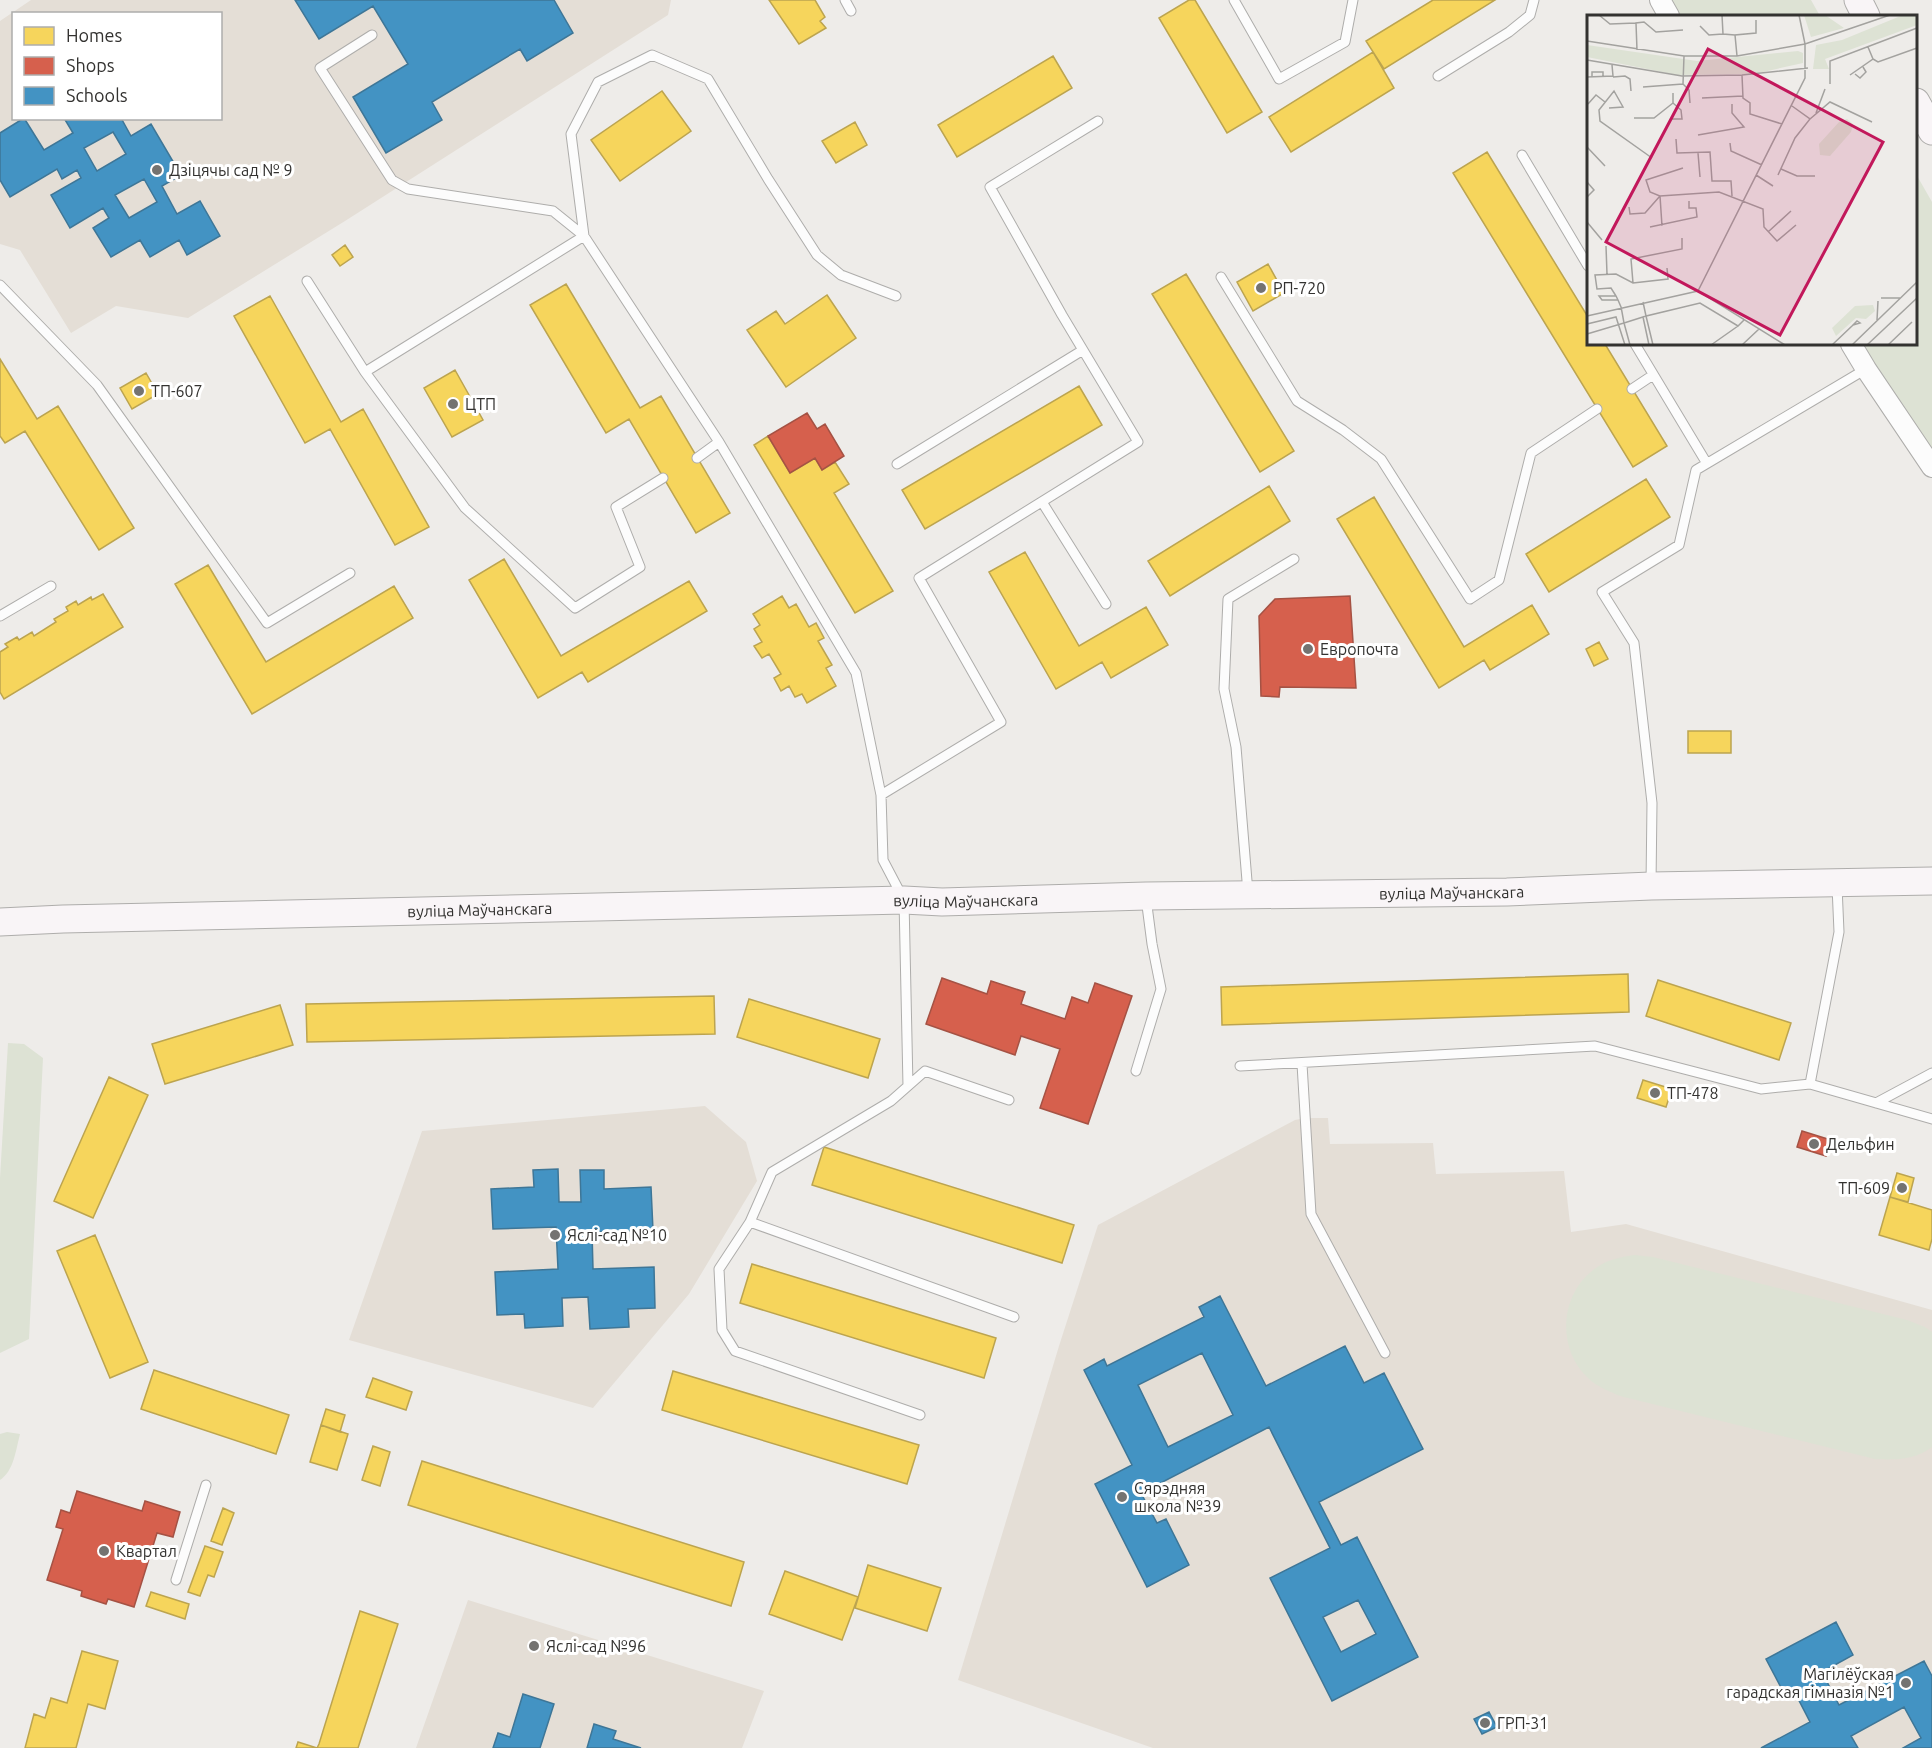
<svg xmlns="http://www.w3.org/2000/svg" width="1932" height="1748" font-family="Ubuntu,sans-serif">
<style>
.built{fill:#e4ded6;fill-rule:evenodd}
.green{fill:#dde2d4}
.homes{fill:#f6d55c;stroke:#bca44f;stroke-width:1.5}
.shops{fill:#d6604d;stroke:#a55244;stroke-width:1.5}
.schools{fill:#4393c3;stroke:#3e7697;stroke-width:1.5;fill-rule:evenodd}
.lines{fill:none;stroke-linecap:round;stroke-linejoin:round}
.service-casing{stroke:#aeadab;stroke-width:11}
.minor-casing{stroke:#aeadab;stroke-width:22}
.secondary-casing{stroke:#aeadab;stroke-width:29}
.service{stroke:#fcfcfc;stroke-width:9}
.minor{stroke:#fcfcfc;stroke-width:20}
.secondary{stroke:#f9f5f7;stroke-width:27}
.poi-dot{fill:#747371;stroke:#fff;stroke-width:2}
.labels{text-anchor:middle;dominant-baseline:central;stroke-width:6;stroke-linejoin:round;paint-order:stroke}
.poi-label{font-size:16px;fill:#333230;stroke:#fff;text-anchor:start}
.street-label{font-size:16px;fill:#333230;stroke:#fff}
.inset-road{fill:none;stroke:#a3a29f;stroke-width:1.5}
.view{fill:#c2185b;fill-opacity:0.15;stroke:#c2185b;stroke-width:3}
.inset-edge{fill:none;stroke:#333230;stroke-width:3}
</style>
<rect width="100%" height="100%" fill="#eeece9"/>
<path class="built" d="M31,0H671L668,15L345,221L188,318L116,306L71,333L20,250L0,244V21ZM14,14H220V118H14Z
M705,1106L746,1142L757,1181L689,1294L593,1408L349,1340L422,1131Z
M1305,1118H1328L1330,1144L1433,1143L1436,1174L1564,1171L1571,1232L1626,1224L1932,1310V1748H1153L958,1680L1059,1346L1098,1225L1295,1120Z
M468,1600L764,1691L742,1748H416Z"/>
<path class="green" d="M1667,0H1811L1820,16H1676Z
M1916,174L1932,202V462L1861,344H1916Z
M8,1043L24,1044L43,1058L29,1339L0,1353V1178Z
M1634,1255L1653,1257L1907,1320L1925,1327L1932,1332V1447C1915,1460 1895,1460 1875,1459L1620,1396C1609,1391 1597,1387 1588,1378C1555,1347 1560,1290 1599,1266C1610,1259 1622,1257 1634,1255Z
M7,1432L20,1434C16,1449 14,1471 0,1480V1434Z"/>
<path class="homes" d="M769,0H815L825,17L820,21L826,28L799,44Z
M1189,0H1195L1262,112L1227,133L1159,18Z
M1433,0H1495L1384,69L1366,41Z
M1373,52L1394,88L1291,152L1269,117Z
M1053,56L1072,88L957,157L938,125Z
M662,91L691,131L620,181L591,140Z
M855,122L867,145L836,163L822,141Z
M1487,152L1588,317V344H1605L1667,446L1633,467L1453,173Z
M345,245L353,257L340,266L332,255Z
M1268,264L1284,293L1253,311L1237,282Z
M1186,274L1294,451L1260,472L1152,294Z
M566,284L640,408L661,396L730,513L696,533L629,419L606,433L530,305Z
M827,295L856,338L786,387L747,330L776,311L785,324Z
M270,296L341,422L363,409L429,527L395,545L330,429L305,443L234,316Z
M0,359L37,419L58,406L134,528L99,550L25,431L5,443L0,436Z
M455,370L483,420L452,437L424,388Z
M146,373L158,394L132,409L120,388Z
M1079,386L1102,425L925,529L902,490Z
M768,436L790,473L815,458L822,470L835,462L849,484L834,493L893,591L855,613L754,445Z
M1646,479L1670,517L1549,592L1526,554Z
M1269,486L1290,521L1170,596L1148,561Z
M1374,497L1464,647L1532,605L1549,634L1490,670L1484,660L1439,688L1337,519Z
M1025,552L1079,646L1146,607L1168,645L1111,678L1102,662L1056,689L989,572Z
M504,559L561,656L689,581L707,611L588,682L582,672L538,698L469,580Z
M208,565L266,662L394,586L413,618L252,714L175,584Z
M103,594L123,627L4,699L0,692V652L8,647L5,644L17,637L19,640L32,632L34,636L56,622L54,619L68,611L66,607L76,601L78,605L91,597L92,600Z
M782,596L789,608L796,604L809,627L816,623L824,638L818,641L832,665L826,668L836,686L807,703L802,694L795,697L789,686L781,691L774,678L781,674L769,654L762,658L754,646L762,642L754,629L760,625L753,614Z
M1599,642L1608,659L1594,666L1586,649Z
M1688,731H1731V753H1688Z
M1628,974L1629,1012L1222,1025L1221,987Z
M1658,980L1791,1023L1779,1060L1646,1016Z
M714,996L715,1034L307,1042L306,1004Z
M749,999L880,1039L868,1078L737,1037Z
M280,1005L293,1045L165,1084L152,1044Z
M109,1077L148,1095L93,1218L54,1201Z
M1643,1080L1672,1089L1666,1107L1637,1098Z
M824,1147L1074,1225L1062,1263L812,1185Z
M1897,1173L1914,1178L1908,1202L1890,1197Z
M1890,1197L1932,1210V1239L1929,1250L1879,1235Z
M95,1235L148,1362L110,1378L57,1251Z
M752,1264L996,1338L984,1378L740,1303Z
M154,1370L289,1415L276,1454L141,1409Z
M673,1371L919,1445L907,1484L662,1410Z
M373,1378L412,1392L406,1410L366,1397Z
M326,1409L345,1415L340,1432L321,1425Z
M321,1425L348,1434L337,1470L310,1462Z
M373,1446L390,1452L380,1486L362,1480Z
M422,1461L744,1562L731,1606L408,1505Z
M223,1508L234,1513L222,1545L211,1541Z
M205,1546L223,1552L214,1577L208,1575L200,1596L188,1592Z
M868,1565L941,1588L927,1631L855,1608Z
M785,1571L858,1597L842,1640L769,1614Z
M151,1592L189,1604L185,1619L146,1606Z
M360,1611L398,1624L358,1748H296L298,1742L317,1748L319,1744Z
M82,1651L118,1661L105,1709L88,1704L76,1748H25L34,1714L45,1718L51,1698L67,1703Z"/>
<path class="shops" d="M807,413L817,429L825,424L844,456L822,470L815,458L790,473L768,436Z
M1350,596L1356,688L1280,687L1279,697L1261,696L1259,616L1275,599Z
M942,978L987,994L991,981L1025,992L1021,1004L1065,1019L1072,997L1088,1003L1095,983L1132,996L1088,1124L1040,1108L1060,1049L1021,1036L1015,1055L926,1024Z
M1802,1131L1831,1140L1826,1156L1797,1147Z
M77,1491L142,1511L145,1501L180,1512L173,1537L157,1533L134,1607L108,1599L106,1604L81,1596L82,1591L47,1580L63,1529L56,1527L61,1510L70,1513Z"/>
<path class="schools" d="M295,0H554L573,33L527,61L520,49L432,102L442,120L386,153L353,97L408,64L373,6L319,39Z
M24,118L44,150L73,133L64,118H121L131,136L151,124L181,175L162,186L177,214L200,201L220,236L187,255L179,240L150,257L140,240L111,257L93,228L109,218L103,208L70,228L51,195L81,178L77,170L62,179L57,169L10,197L0,180V133ZM113,132L126,154L97,171L84,148ZM144,179L157,202L129,218L115,195Z
M558,1169L559,1202H581L580,1170H604V1189L651,1187L653,1230L592,1232L593,1269L654,1267L655,1308L628,1309L629,1327L590,1329L588,1297L562,1298L563,1326L525,1328L524,1314L497,1315L495,1272L558,1269L556,1227L493,1229L491,1189L534,1187L533,1170Z
M1220,1296L1266,1386L1345,1346L1364,1383L1384,1373L1423,1449L1319,1502L1341,1545L1357,1537L1418,1657L1332,1701L1270,1578L1330,1548L1269,1427L1141,1493L1157,1523L1166,1519L1189,1565L1147,1587L1095,1484L1132,1465L1084,1370L1104,1359L1107,1366L1204,1317L1199,1307ZM1202,1353L1233,1415L1168,1447L1138,1385ZM1358,1600L1376,1634L1341,1652L1323,1617Z
M1836,1622L1853,1655L1822,1672L1839,1705L1924,1661L1932,1676V1748H1903L1921,1738L1904,1707L1851,1736L1858,1748H1761L1810,1722L1794,1691L1785,1695L1766,1659Z
M523,1694L554,1704L540,1748H493L498,1733L510,1737Z
M1489,1712L1497,1727L1482,1734L1474,1719Z
M594,1724L616,1731L613,1739L641,1748H587Z"/>
<g class="lines">
<g class="service-casing">
<path id="service" d="M845,0L851,11
M1234,0L1279,79L1345,42L1353,0
M372,35L320,68L392,180L408,189L553,211L584,236L719,442L856,673L881,795L883,860L904,900L908,1086L891,1101L772,1172L750,1222L719,1269L722,1330L735,1351L920,1415
M1438,76L1509,32L1530,15L1534,0
M1522,155L1588,266
M1221,277L1297,401L1343,430L1381,459L1470,599L1499,580L1531,453L1597,409
M307,281L365,372L465,508L575,608L640,567L616,507L663,478
M0,285L97,385L267,623L350,573
M1635,344L1706,462
M365,372L584,236L571,134L598,82L652,55L708,79L768,179L817,255L841,275L896,296
M1632,389L1653,375
M697,458L719,442
M897,464L1083,350
M1042,502L1106,604
M0,616L51,586
M881,795L1001,722L919,578L1138,442L1062,315L990,187L1098,121
M1651,884L1652,803L1634,643L1602,592L1679,545L1696,470L1866,369
M1248,893L1236,747L1224,689L1228,599L1294,559
M1302,1064L1311,1214L1385,1353
M1240,1066L1595,1046L1761,1089L1810,1084L1839,932L1837,886
M1136,1071L1161,989L1152,944L1146,898
M1810,1084L1932,1119
M908,1086L925,1071L1009,1100
M1876,1103L1932,1073
M750,1222L1014,1317
M176,1580L206,1485"/>
</g>
<g class="minor-casing">
<path id="minor" d="M1660,0L1669,16
M1851,344L1866,369L1932,467"/>
</g>
<g class="secondary-casing">
<g id="secondary">
<path d="M1858,0L1866,16"/>
<path d="M1916,102L1932,131"/>
<path id="s1" d="M0,922L63,919L904,900L942,902L1146,896L1507,892L1651,886L1932,881"/>
</g>
</g>
<use href="#service" class="service"/>
<use href="#minor" class="minor"/>
<use href="#secondary" class="secondary"/>
</g>
<g class="poi-dot">
<circle cx="157" cy="170" r="6"/>
<circle cx="1261" cy="288" r="6"/>
<circle cx="139" cy="391" r="6"/>
<circle cx="453" cy="404" r="6"/>
<circle cx="1308" cy="649" r="6"/>
<circle cx="1655" cy="1093" r="6"/>
<circle cx="1814" cy="1144" r="6"/>
<circle cx="1902" cy="1188" r="6"/>
<circle cx="555" cy="1235" r="6"/>
<circle cx="1122" cy="1497" r="6"/>
<circle cx="104" cy="1551" r="6"/>
<circle cx="534" cy="1646" r="6"/>
<circle cx="1906" cy="1683" r="6"/>
<circle cx="1485" cy="1723" r="6"/>
</g>
<g class="labels">
<g class="poi-label">
<text x="169" y="170">Дзіцячы сад № 9</text>
<text x="1273" y="288">РП-720</text>
<text x="151" y="391">ТП-607</text>
<text x="465" y="404">ЦТП</text>
<text x="1320" y="649">Европочта</text>
<text x="1667" y="1093">ТП-478</text>
<text x="1826" y="1144">Дельфин</text>
<text x="1890" y="1188" text-anchor="end">ТП-609</text>
<text x="567" y="1235">Яслі-сад №10</text>
<text x="1134" y="1488">Сярэдняя<tspan x="1134" dy="18">школа №39</tspan></text>
<text x="116" y="1551">Квартал</text>
<text x="546" y="1646">Яслі-сад №96</text>
<text x="1894" y="1674" text-anchor="end">Магілёўская<tspan x="1894" dy="18">гарадская гімназія №1</tspan></text>
<text x="1497" y="1723">ГРП-31</text>
</g>
<g class="street-label">
<text stroke="none"><textPath href="#s1" startOffset="1452">вуліца Маўчанскага</textPath></text>
<text stroke="none"><textPath href="#s1" startOffset="966">вуліца Маўчанскага</textPath></text>
<text stroke="none"><textPath href="#s1" startOffset="480">вуліца Маўчанскага</textPath></text>
</g>
</g>
<g transform="translate(1587 15)">
<rect width="330" height="330" fill="#eeece9"/>
<path d="M217,0H238L257,13L224,22ZM316,0H330V10L238,44L242,54H226L229,30L255,25ZM0,30L110,46L211,36L216,38V48L167,59L90,60L0,42ZM260,104L266,109L264,117L243,141L233,140L232,129L252,107ZM286,290L288,296L279,304L269,303L249,321L245,313L268,291Z" fill="#dde2d4"/>
<path class="inset-road" d="M12,0L23,9L49,8M135,0L136,19L148,20M212,0L218,29M113,11L122,20L136,19M0,26L97,41H150L218,29L303,0M50,35L49,8L57,7L69,17L96,15M97,41L96,69L102,75L103,88M150,41L148,20L169,18V5M286,44L291,47L330,33M0,45L95,61L155,60L221,53M268,59L273,63L279,57L276,52M155,60L156,83L163,88V99L195,109M263,60L286,44L281,32M0,62L26,61L25,50M5,62V57H16V61M26,62L38,61L43,64L44,76M243,69V46L330,13M56,72L96,69M115,83L156,81M1,89L9,80L18,87M22,93L36,92L27,76L12,95L13,106L65,143M229,98L238,74M47,103H67L86,88V78M83,104H95L94,95L86,88M223,104L243,87L285,107M111,120L157,112L145,98V89M89,124L90,138L123,137L125,166H144L145,181M143,128L144,136L175,150M0,132L18,151M111,138L113,162M194,154L210,161H228M169,160L186,171M191,160L208,123L223,104L205,91M0,167L7,175L0,182M42,192L43,199L58,198L73,181L132,177L176,194L177,212L190,226L209,210M0,207L15,225M75,211L73,181L63,177L59,165L96,153M63,212L110,202L109,193H102V186M181,217L204,196M19,231L20,259M46,268L44,244L95,234V223M29,281L24,273L10,274L8,260L29,259L46,268L81,264L80,253M294,283H313M56,287L59,301L113,288L151,311L157,305M0,301L111,276M56,302L62,330M290,305L291,286M0,309L29,302L38,330M0,319L37,308L35,297L34,292L31,285L29,281H12L15,285H31M43,330L37,308L59,301L66,330M124,330L151,311M155,330L172,314M198,330L111,276L218,63V29M245,330L265,311L270,306L273,308L266,310M265,330L330,267M280,330L330,283M301,330L325,307"/>
<path class="view" d="M121,34L296,127L193,320L19,227Z"/>
<rect width="330" height="330" class="inset-edge"/>
</g>
<rect x="12" y="12" width="210" height="108" fill="#ffffff" stroke="#adadac" stroke-width="1.5"/>
<rect x="24" y="27" width="30" height="18" fill="#f6d55c" stroke="#adadac" stroke-width="1.5"/>
<text x="66" y="42" font-size="18" fill="#333230">Homes</text>
<rect x="24" y="57" width="30" height="18" fill="#d6604d" stroke="#adadac" stroke-width="1.5"/>
<text x="66" y="72" font-size="18" fill="#333230">Shops</text>
<rect x="24" y="87" width="30" height="18" fill="#4393c3" stroke="#adadac" stroke-width="1.5"/>
<text x="66" y="102" font-size="18" fill="#333230">Schools</text>
</svg>
